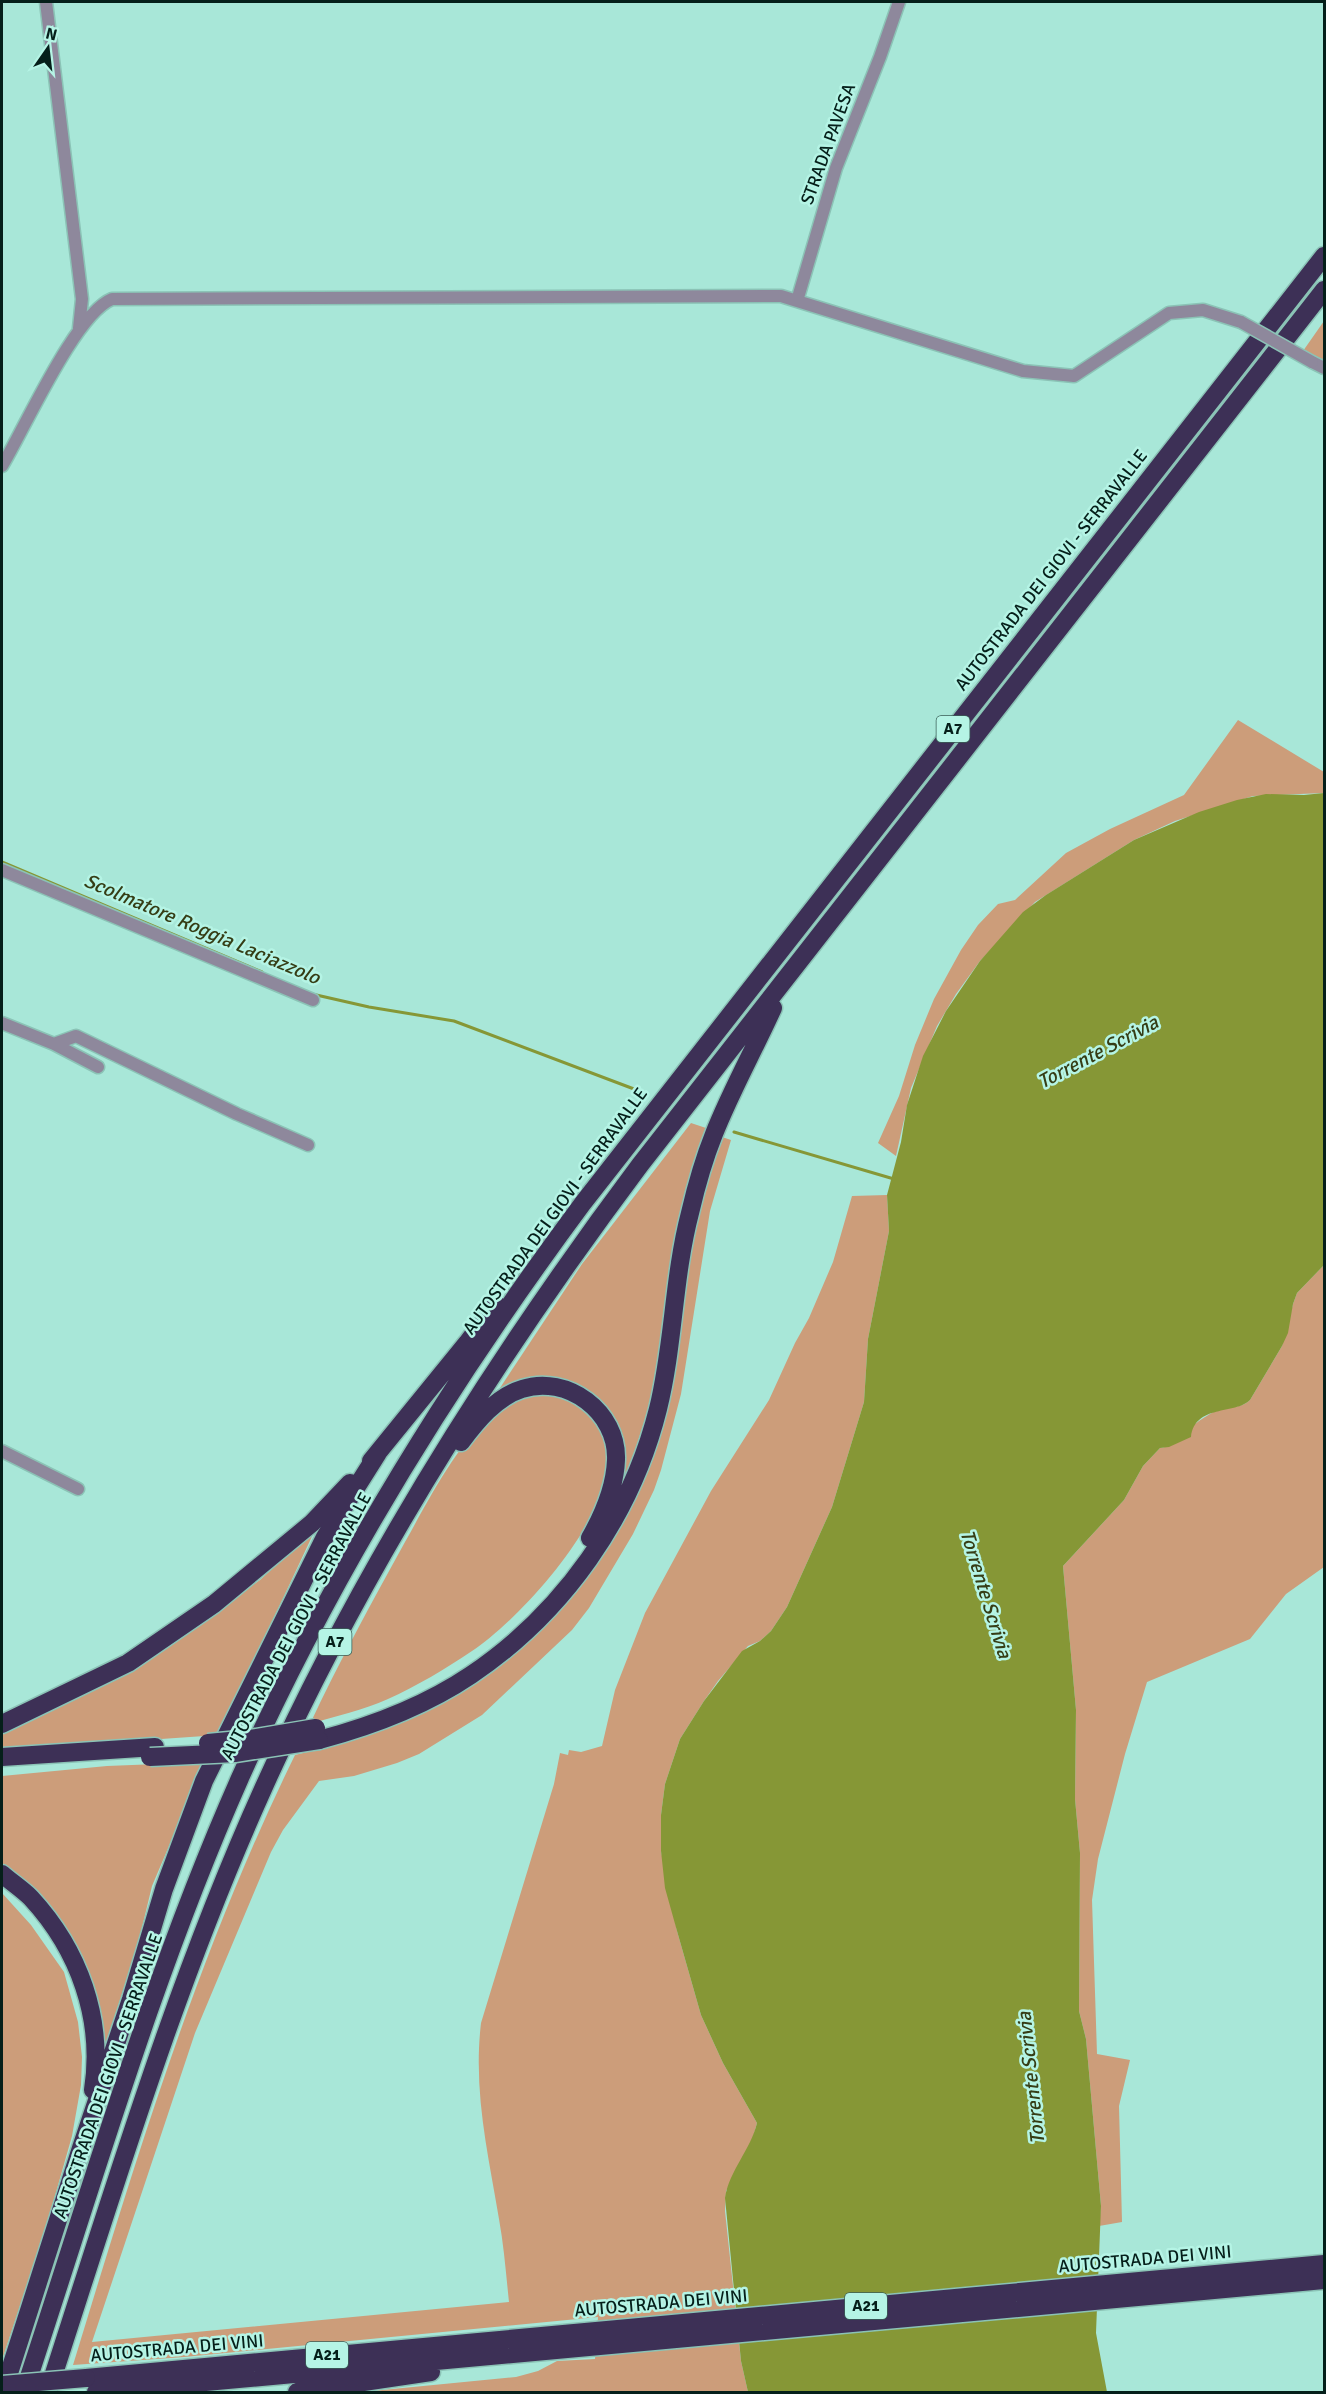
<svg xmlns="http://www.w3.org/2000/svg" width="1326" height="2394" font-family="Signika,sans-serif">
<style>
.green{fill:#cc9d7a}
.water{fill:#869736}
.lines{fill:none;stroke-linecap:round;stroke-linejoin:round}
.stream{stroke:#869736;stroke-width:3}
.street-casing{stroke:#8bc3b6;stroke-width:15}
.highway-casing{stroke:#8bc3b6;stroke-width:21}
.street{stroke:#8e889c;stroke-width:12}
.highway{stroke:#3d3056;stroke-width:18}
.street-bridge-casing{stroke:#8bc3b6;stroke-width:15;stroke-linecap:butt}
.highway-bridge-casing{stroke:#8bc3b6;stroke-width:21;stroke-linecap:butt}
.street-bridge{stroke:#8e889c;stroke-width:12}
.highway-bridge{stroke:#3d3056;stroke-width:18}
.labels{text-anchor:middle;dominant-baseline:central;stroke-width:5;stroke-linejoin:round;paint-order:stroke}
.shield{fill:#b5f4e5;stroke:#3a5f57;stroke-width:1.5}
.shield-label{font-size:16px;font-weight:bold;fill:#051f1a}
.street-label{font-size:18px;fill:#051f1a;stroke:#b5f4e5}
.water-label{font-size:20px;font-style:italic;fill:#353d15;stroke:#b5f4e5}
</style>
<rect width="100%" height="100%" fill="#a8e7d8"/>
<path class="green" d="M1324,321V362L1303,351Z
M1238,720L1324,772V793L1253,796L1175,821L1134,840L1035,902L980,961L956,994L937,1026L911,1088L896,1156L878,1143L899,1096L915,1045L934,999L961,950L978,925L998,904L1015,900L1066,853L1110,829L1184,795Z
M691,1123L706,1128L681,1210L672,1255L656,1385L632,1460L612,1503L620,1474L588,1393L496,1394L582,1264Z
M722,1137L731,1140L710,1211L681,1394L661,1470L654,1490L633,1534L589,1608L572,1630L482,1715L419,1754L397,1763L354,1776L319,1781L283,1830L271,1852L195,2033L92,2342L509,2302C506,2274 504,2247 499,2219C488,2153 473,2092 481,2023L554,1784L560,1753L568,1755L569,1750L581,1752L602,1746L615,1690L645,1613L711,1491L769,1400L795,1343L809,1318L833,1262L852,1196L887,1195L889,1231L868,1339L864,1402L832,1507L787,1607L771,1631L760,1641L748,1646L718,1681L704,1701L680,1739L665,1784L661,1815V1851L677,1931L701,2015L723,2063L757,2123L752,2141L726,2191L725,2211L741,2361L748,2392H362L516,2377L538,2371L557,2361L595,2359L598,2317L184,2357L73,2365C137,2156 198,1953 295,1755L336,1745L414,1714L483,1674L628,1501L702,1191Z
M1324,1265V1567L1286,1594L1250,1639L1147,1682L1125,1754L1098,1859L1092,1900L1097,2054L1130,2060L1119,2106L1122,2222L1099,2226L1101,2206L1086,2039L1079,2011L1080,1853L1075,1799L1076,1710L1063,1566L1124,1500L1143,1466L1160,1448C1179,1446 1187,1428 1202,1419C1208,1415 1216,1410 1223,1408C1234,1406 1242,1408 1250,1400L1282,1346L1293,1304L1297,1293Z
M556,1393C564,1396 574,1399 582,1403C588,1407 593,1418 598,1425C601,1430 606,1435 607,1440C625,1505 522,1618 472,1651C445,1669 417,1686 388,1699C363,1710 336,1716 310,1724C339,1662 372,1602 405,1542C430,1498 459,1438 500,1409C518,1397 536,1394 556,1393Z
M315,1530L219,1735L2,1750V1731L91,1691L156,1653L260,1580Z
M208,1762L186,1806L152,1886L138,1944L103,2053L89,1981L2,1868V1776L107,1766Z
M2,1893L31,1925L64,1972L78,2022L82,2057L81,2085L72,2136L45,2231L2,2360Z"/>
<path class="water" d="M1324,793V1265L1297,1293L1293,1304L1288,1333L1282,1346L1250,1400C1235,1415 1195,1404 1191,1437L1169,1447L1160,1448L1143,1466L1124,1500L1063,1566L1076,1710L1075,1799L1080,1853L1079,2011L1086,2039L1101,2206L1096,2333L1107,2392H748L741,2361L725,2198C729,2171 751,2149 757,2123L723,2063L701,2015L677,1931L665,1888L661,1851V1815L665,1784L680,1739L704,1701L742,1651L760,1641L771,1631L787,1607L832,1507L864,1402L868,1339L889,1231L887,1195L901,1142L907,1105L923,1056L946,1011L980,961L1023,912L1046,895L1134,840L1199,812L1237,800L1266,794L1304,795Z"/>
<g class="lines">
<path class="stream" d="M2,862L262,972
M312,994L369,1007L454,1021L634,1089
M734,1132L894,1179"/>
<g class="street-casing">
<path id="street" d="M46,2L82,299L79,328
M797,301L836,168L880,57L899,2
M1312,362L1324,368
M2,466C25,428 75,314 112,299L781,296L1023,371L1074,376L1169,313L1203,310L1241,322
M2,870L313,1000
M2,1023L54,1044L76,1036L237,1114L308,1145
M54,1044L98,1067
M2,1451L78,1489"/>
</g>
<g class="highway-casing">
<path id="highway" d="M461,1442C476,1422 496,1397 522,1389C567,1374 618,1412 616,1460C615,1487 603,1515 590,1538
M371,1461L467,1343L496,1304
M2,1724L128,1663L214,1604L312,1523L350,1483
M319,1740C372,1726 425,1706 471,1675C563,1613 631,1517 658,1409C674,1345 673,1278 690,1213C696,1187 704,1159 714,1134C731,1091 754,1050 773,1008
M2,1757L155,1747
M2,1874C11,1882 22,1889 31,1898C79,1950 104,2019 93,2090
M86,2378L1324,2264
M3,2392L81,2148L131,1999L164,1889L204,1781L325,1537L378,1453
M24,2392C92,2187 152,1976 240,1778C331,1574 450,1382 583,1203L1324,256
M48,2392C114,2189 175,1984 263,1789C363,1566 494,1360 640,1165L1324,290
M96,2392L1324,2280
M297,2392L431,2372"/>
</g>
<use href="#street" class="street"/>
<use href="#highway" class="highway"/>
<g class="street-bridge-casing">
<path id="street-bridge" d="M1241,322L1312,362"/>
</g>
<g class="highway-bridge-casing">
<path id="highway-bridge" d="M208,1743L250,1739L316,1728
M150,1757L235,1753L319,1740
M2,2385L86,2378"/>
</g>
<use href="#street-bridge" class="street-bridge"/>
<use href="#highway-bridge" class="highway-bridge"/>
</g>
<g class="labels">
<g class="shield">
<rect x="936.5" y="716" width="33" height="26" rx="4.5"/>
<rect x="318.5" y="1629" width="33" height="26" rx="4.5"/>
<rect x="845" y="2293" width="42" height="26" rx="4.5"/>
<rect x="306" y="2342" width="42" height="26" rx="4.5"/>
</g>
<g class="shield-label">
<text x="953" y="729">A7</text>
<text x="335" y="1642">A7</text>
<text x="866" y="2306">A21</text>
<text x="327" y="2355">A21</text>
</g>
<g class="street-label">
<text transform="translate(828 144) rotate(-70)">STRADA PAVESA</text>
<text transform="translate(1051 570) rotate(-52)">AUTOSTRADA DEI GIOVI - SERRAVALLE</text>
<text transform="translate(555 1211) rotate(-54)">AUTOSTRADA DEI GIOVI - SERRAVALLE</text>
<text transform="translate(296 1626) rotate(-62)">AUTOSTRADA DEI GIOVI - SERRAVALLE</text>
<text transform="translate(108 2076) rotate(-71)">AUTOSTRADA DEI GIOVI - SERRAVALLE</text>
<text transform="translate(1145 2259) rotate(-5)">AUTOSTRADA DEI VINI</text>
<text transform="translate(661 2303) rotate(-5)">AUTOSTRADA DEI VINI</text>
<text transform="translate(177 2348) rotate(-5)">AUTOSTRADA DEI VINI</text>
</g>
<g class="water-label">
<text transform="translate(202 929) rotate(23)">Scolmatore Roggia Laciazzolo</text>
<text transform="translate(1098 1052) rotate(-28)">Torrente Scrivia</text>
<text transform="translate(986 1594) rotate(73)">Torrente Scrivia</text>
<text transform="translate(1031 2078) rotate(-96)">Torrente Scrivia</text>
</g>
</g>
<rect width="1326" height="2394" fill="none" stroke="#051f1a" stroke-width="6"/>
<g transform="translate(48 48) rotate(14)" stroke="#b5f4e5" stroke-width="4.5" paint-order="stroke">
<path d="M0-4.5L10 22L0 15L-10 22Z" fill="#051f1a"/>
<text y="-9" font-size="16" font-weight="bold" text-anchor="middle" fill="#051f1a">N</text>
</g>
</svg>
